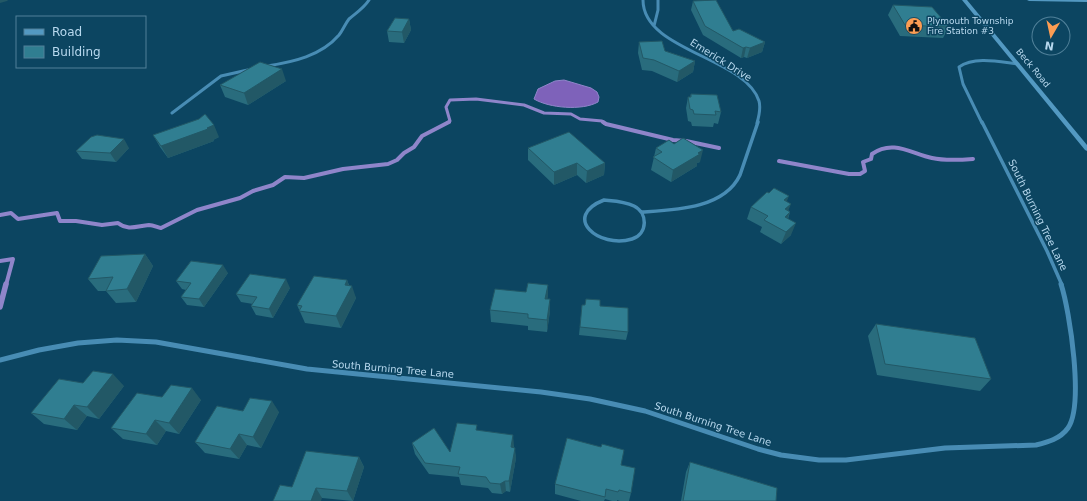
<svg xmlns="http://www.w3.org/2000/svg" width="1087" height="501" font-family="'DejaVu Sans',sans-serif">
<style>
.water{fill:#7e62ba;stroke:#8f85ca}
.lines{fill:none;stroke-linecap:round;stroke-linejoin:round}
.stream-far2{stroke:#8f85ca;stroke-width:3}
.stream-far1{stroke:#8f85ca;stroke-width:4}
.stream{stroke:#8f85ca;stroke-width:5.5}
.minor-far2{stroke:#488cb4;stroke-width:3}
.minor-far1{stroke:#488cb4;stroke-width:3.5}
.minor{stroke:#488cb4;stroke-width:5}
.secondary{fill:#5399c2;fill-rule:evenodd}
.wall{fill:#296c7d}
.shaded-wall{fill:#225866}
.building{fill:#307e91;stroke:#225866}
.labels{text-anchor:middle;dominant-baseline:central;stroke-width:3;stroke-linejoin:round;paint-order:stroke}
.far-poi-label{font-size:9px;fill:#b7d8ee;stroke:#0c4561;text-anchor:start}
.far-street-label{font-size:9px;fill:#b7d8ee;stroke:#0c4561}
.street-label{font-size:10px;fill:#b7d8ee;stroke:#0c4561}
</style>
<rect width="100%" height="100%" fill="#0c4561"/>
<path class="water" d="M564,80L591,88L597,92L599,97L598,102C582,111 549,108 534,99L538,89L555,81Z"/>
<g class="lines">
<path class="stream-far2" d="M447,123L450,121L446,107L450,100L476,99L524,105L544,113L571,114L580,119L602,121L604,123"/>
<path class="stream-far1" d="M603,122L606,124L673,140L686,141L719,148
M779,161L849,174H860L865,171L863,162L871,159L872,154C893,139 912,154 932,158C945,161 960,160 973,159
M0,215L11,213L18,219L57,213L60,221H76L102,225L118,223C128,231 137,226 149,225C153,225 157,227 161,228L197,210L240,198L253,191L273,185L285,177L304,178L343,169L388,164L397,160L404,153L414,147L422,136L449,122
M0,261L13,259L6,285"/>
<path class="stream" d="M0,307L6,284"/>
<path class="minor-far2" d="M643,0C643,51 745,57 759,101C761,108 759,116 757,123
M654,26L658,10V0
M267,66C293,62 321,56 339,35C343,30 345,24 349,19C356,13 364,8 369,0
M172,113L221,76L252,69
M982,123L963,84L959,67C975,56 1000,62 1018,64"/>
<path class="minor-far1" d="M982,122L1047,251L1062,285
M604,200C615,201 624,201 634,206C648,213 648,234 632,239C599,249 561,217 604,200Z
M642,212C674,210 724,209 740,175L758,122"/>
<path class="minor" d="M0,360L39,350L78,343L117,340L156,342L307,369L541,392L590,399L645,411L758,449L781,455L819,460H846L945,448L1036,445C1048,442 1060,439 1068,428C1084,405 1070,312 1061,284"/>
<path class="secondary" d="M962,0H967L1087,145V151L1085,150Z
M1027,0H1087V2L1029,1Z"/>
</g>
<path class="wall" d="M693,1L733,31L765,42L762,52L747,58L744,57L741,58L703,35L691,10Z
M893,5L949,27L943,38L900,36L888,15Z
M409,19L411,30L404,43L389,42L387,31Z
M639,42L695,61L693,72L677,82L652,71L642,70L638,53Z
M286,81L248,105L225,97L220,85Z
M691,94L721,112L718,124L714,123L713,127L692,126L691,122L688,121L686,108L688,97H690Z
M153,135L219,137L213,140L214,141L168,158L160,147Z
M129,148L116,162L82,159L76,151Z
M528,148L605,163L604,175L586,183L577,175L554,185L528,160Z
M656,148L700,162L697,163V166L671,182L651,170Z
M787,202L788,210L790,212L788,219L791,235L781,244L760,232L762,227L747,219L751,207Z
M145,254L153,266L136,302L116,303L106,291H98L88,279Z
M228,273L204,307L187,305L181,297L186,290L182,289L176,281Z
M347,280L349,285L356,298L341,328L305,323L297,305Z
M290,288L273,318L256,315L251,306L253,304L241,302L236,294Z
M547,299H550V311L547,332L528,330V326L491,322L490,310Z
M582,305L628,332L626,340L579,335Z
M876,324L991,379L980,391L877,375L868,336Z
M124,386L99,419L87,416L77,430L44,424L31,413Z
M162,397L201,400L179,434L166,431L157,445L123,439L111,428Z
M243,411L279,412L261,448L247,445L239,459L205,453L195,442Z
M478,430L514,445V447L516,458L510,492L506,491L502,494L492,493L488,488L461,485L459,477L429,474L415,454L412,443L450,452Z
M359,457L364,467L353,501L322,498L292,487Z
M690,462L776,501H681L686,472Z
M621,465L631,493L629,501H620L617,500V501H612L605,499L604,501H581L555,494V484Z"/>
<path class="shaded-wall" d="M0,0H8L7,1L0,3Z
M409,19L411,30L404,43L402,32Z
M765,42L762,52L747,58L750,48Z
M746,47L744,57L741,58L743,48Z
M695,61L693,72L677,82L679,71Z
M282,69L286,81L248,105L244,93Z
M214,125L219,137L213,140L214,141L168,158L161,146Z
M124,139L129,148L116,162L110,153Z
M703,150L700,162L697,163V166L671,182L673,170Z
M577,163V175L554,185V172Z
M605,163L604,175L586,183L587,171Z
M789,196L784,208V200Z
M791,204L786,216L785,209Z
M790,212L785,224L780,229L785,217Z
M796,223L791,235L781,244L786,232Z
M145,254L153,266L136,302L127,289Z
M223,265L228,273L204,307L199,299Z
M286,279L290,288L273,318L269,309Z
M347,280L350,289L352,286L356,298L341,328L336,316L345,285Z
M548,285V297L545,311V299Z
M550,299V311L547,332V320Z
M113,374L124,386L99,419L87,407Z
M192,388L201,400L179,434L169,423Z
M272,401L279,412L261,448L253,437Z
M74,405L87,416L77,430L64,419Z
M155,420L166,431L157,445L146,434Z
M239,434L247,445L239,459L230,449Z
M513,435L514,445L512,458L511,447Z
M515,448L516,458L510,492L509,481Z
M359,457L364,467L353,501L347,491Z
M505,481L506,491L502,494L500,484Z
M316,488L322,498L321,501H311Z"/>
<path class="building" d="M716,0L733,31L739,29L765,42L750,48L746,47L743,48L705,26L693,1Z
M893,5L932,7L949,27L905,25Z
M395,18L409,19L402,32L387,31Z
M662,41L665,51L695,61L679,71L654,60L643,58L639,42Z
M260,62L282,69L244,93L220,85Z
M691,94L717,95L721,112L715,111L716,115L694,114L693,110L690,109L688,97H691Z
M205,114L214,125L207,128L208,129L161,146L153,135L199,119Z
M569,132L605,163L587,171L577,163L554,172L528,148Z
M97,135L124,139L110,153L76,151L91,137Z
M683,138L703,150L698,153L700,154L673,170L653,157L662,152L656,148L669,140L674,144Z
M774,188L789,196L784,200L791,204L785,209L790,212L785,217L796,223L786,232L764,220L768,216L751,207L767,192L769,193Z
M145,254L127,289L106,291L113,277L88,279L101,256Z
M191,261L223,265L199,299L181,297L191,283L176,281Z
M250,274L286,279L269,309L251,306L257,297L236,294Z
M314,276L347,280L345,285L352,286L336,316L299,311L302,306L297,305Z
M528,283L548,285L545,299H550L547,320L528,318V314L490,310L495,289L526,292Z
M586,299L600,300V306L628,308V332L580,327L582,305H585Z
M876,324L975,338L991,379L885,364Z
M93,371L113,374L87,407L74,405L64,419L31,413L59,379L83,383Z
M171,385L192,388L169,423L155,420L146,434L111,428L137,393L162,397Z
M250,398L272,401L253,437L239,434L230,449L195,442L217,406L243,411Z
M457,423L477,425L476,430L513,435L511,447L515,448L509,481H505L500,484L490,483L486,477L458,474L460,467L425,463L412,443L434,428L450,452Z
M567,438L601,447L602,444L624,450L621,465L635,468L631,493L619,490L618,492L606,489L605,497L555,484Z
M306,451L359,457L347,491L316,488L311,501H273L280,485L292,487Z
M690,462L777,488L776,501H683Z"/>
<defs>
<g id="civic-disc" transform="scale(0.9)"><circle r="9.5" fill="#fc9d53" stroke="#0c4561"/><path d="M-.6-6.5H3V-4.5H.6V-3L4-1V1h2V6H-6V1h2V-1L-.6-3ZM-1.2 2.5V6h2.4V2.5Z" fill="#111"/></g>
</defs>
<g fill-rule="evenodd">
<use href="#civic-disc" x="914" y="26"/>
</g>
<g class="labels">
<g class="far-poi-label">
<text x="927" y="21">Plymouth Township<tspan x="927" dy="10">Fire Station #3</tspan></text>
</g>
<g class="far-street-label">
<text transform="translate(1033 68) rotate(50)">Beck Road</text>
</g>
<g class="street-label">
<text transform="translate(721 60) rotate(32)">Emerick Drive</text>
<text transform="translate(1038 215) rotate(64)">South Burning Tree Lane</text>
<text transform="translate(393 369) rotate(5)">South Burning Tree Lane</text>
<text transform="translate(713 424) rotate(18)">South Burning Tree Lane</text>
</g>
</g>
<rect x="16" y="16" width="130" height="52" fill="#0c4561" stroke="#508099"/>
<rect x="24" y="29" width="20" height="6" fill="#5399c2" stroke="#508099"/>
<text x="52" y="36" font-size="12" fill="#b7d8ee">Road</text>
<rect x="24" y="46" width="20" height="12" fill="#307e91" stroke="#508099"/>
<text x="52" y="56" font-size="12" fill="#b7d8ee">Building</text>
<g transform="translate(1051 36) rotate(189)"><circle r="19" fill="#0c4561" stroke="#508099"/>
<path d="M0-3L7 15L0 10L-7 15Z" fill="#fc9d53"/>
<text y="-6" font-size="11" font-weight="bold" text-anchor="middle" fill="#b7d8ee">N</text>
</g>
</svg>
